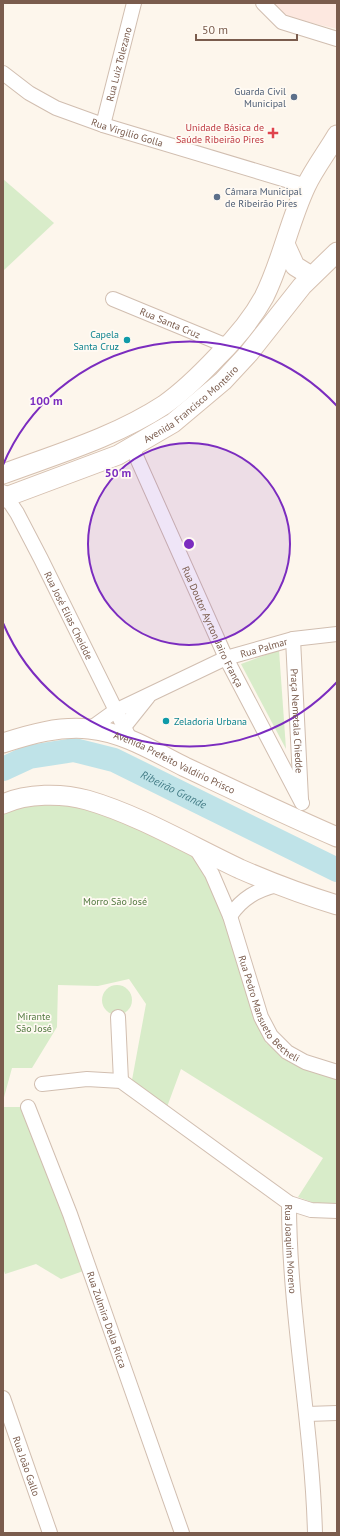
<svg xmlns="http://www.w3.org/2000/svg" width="340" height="1536" viewBox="0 0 340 1536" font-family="'PT Sans',sans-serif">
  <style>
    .commercial { fill: #fde8e0 }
    .green { fill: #d8ecc9 }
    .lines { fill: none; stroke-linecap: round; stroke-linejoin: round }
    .river { stroke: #bfe3e8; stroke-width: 24 }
    .street-casing { stroke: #d1beb0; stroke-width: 16 }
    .secondary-casing { stroke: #d6c0b0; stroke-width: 21 }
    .street { stroke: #fff; stroke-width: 14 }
    .secondary { stroke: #fff; stroke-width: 19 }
    .ring { fill: none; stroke: #7b2cbf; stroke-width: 2 }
    .service-dot { fill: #5c6f8a; stroke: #fffaf3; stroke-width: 1.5 }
    .health-dot { fill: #e0444e; stroke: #fffaf3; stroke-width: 1.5 }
    .culture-dot { fill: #0f9aa8; stroke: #fffaf3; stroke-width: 1.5 }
    .labels { text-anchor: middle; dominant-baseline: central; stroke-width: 3.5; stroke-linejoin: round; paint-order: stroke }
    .street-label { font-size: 10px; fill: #7a5c4d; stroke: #fffaf3 }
    .service-label { font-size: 10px; fill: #4e5e75; stroke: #fffaf3; text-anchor: end }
    .health-label { font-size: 10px; fill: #be3a42; stroke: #fffaf3; text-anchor: end }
    .culture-label { font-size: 10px; fill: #0d838f; stroke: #fffaf3; text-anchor: end }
    .park-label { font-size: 10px; fill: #537a41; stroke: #fffaf3 }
    .water-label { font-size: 11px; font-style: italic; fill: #437c86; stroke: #fffaf3 }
    .centre { fill: #7b2cbf; stroke: #fffaf3; stroke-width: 2 }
    .ring-label { font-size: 12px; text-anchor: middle; font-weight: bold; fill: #7b2cbf; stroke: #fffaf3; stroke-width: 3.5; stroke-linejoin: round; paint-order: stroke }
  </style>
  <rect width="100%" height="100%" fill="#fdf6ec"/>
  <polygon class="commercial" points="273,3 337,3 337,29 283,16"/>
  <g class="green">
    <polygon points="3,179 54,223 3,271"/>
    <polygon points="279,650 286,749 241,664"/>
    <polygon points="63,798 185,845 202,863 238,947 266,1043 337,1080 337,1203 314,1203 298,1197 323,1158 181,1069 167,1107 132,1080 146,1004 129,979 98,986 58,985 57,1027 32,1068 12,1068 3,1101 3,812"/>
    <circle cx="117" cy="1000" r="15"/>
    <polygon points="3,1107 24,1107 86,1270 61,1279 36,1264 5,1274 3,1268"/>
  </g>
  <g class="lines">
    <path class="river" id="s1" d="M3,769L29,757L74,750L114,760L337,870"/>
    <g class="street-casing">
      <g id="street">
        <polyline points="263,3 282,22 337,39"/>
        <path id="s2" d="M3,73L29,93L56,108L103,125L306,186"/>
        <path id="s3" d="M103,125L134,3"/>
        <path id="s4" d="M113,299L227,346"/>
        <path id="s5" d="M132,447L226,658L302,803"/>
        <path id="s6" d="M3,492L17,513L41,559L131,741"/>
        <path id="s7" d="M293,639L301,799"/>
        <polyline points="124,727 148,697"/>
        <path id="s8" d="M90,729L115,711L226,658L293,639L337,634"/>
        <path id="s9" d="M195,847L212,874L230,916L261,1017L271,1036L287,1052L305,1062L337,1072"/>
        <path d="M230,916C242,898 257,890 277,885"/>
        <polyline points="118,1017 121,1081"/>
        <polyline points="42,1084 87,1079 121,1081 289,1203 311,1210 337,1211"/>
        <path id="s10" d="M28,1107L70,1214L182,1533"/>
        <path id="s11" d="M289,1203C289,1313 312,1422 315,1533"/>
        <path id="s12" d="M3,1398L50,1533"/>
        <polyline points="307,1414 337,1413"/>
      </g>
    </g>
    <g class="secondary-casing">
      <g id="secondary">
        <polyline points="285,244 295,266 311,276"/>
        <path d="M3,474C57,454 115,437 164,405C184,391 201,374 218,356C235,339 252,319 264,297C282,261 289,222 306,186C314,169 327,152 337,135"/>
        <path id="s13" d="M3,498L118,455L173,423L223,381L249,353L302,286L337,252"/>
        <path id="s14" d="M3,743C31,734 59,726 89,729C123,732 155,752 185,767C236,791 286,815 337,837"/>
        <path d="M3,804C27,793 62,793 87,800C139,815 191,846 240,869C272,883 304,895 337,905"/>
      </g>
    </g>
    <use href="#street" class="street"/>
    <use href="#secondary" class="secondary"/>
  </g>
  <circle cx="189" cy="544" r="101" fill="#7b2cbf" fill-opacity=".12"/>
  <g class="ring">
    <circle cx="189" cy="544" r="101"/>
    <path d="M337 682A202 202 0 0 1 3 623M3 465A202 202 0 0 1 337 406"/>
  </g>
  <g class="service-dot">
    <circle cx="294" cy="97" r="4"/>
    <circle cx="217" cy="197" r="4"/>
  </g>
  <path class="health-dot" d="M271 127h4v4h4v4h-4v4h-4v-4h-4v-4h4z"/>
  <g class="culture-dot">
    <circle cx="127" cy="340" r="4"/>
    <circle cx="166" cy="721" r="4"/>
  </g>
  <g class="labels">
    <g class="street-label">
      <text stroke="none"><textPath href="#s3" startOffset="63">Rua Luiz Tolezano</textPath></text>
      <text stroke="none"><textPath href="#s2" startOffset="139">Rua Virgilio Golla</textPath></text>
      <text stroke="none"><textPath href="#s4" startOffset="62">Rua Santa Cruz</textPath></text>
      <text stroke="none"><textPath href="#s13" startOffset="212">Avenida Francisco Monteiro</textPath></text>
      <text stroke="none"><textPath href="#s6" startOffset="140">Rua José Elias Cheidde</textPath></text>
      <text stroke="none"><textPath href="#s5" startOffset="197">Rua Doutor Ayrton Jairo França</textPath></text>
      <text stroke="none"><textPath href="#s8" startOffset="193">Rua Palmar</textPath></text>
      <text stroke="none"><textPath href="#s7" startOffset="82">Praça Nemetala Chiedde</textPath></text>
      <text stroke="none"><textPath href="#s14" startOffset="180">Avenida Prefeito Valdírio Prisco</textPath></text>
      <text stroke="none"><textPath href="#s9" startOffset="180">Rua Pedro Mansueto Becheli</textPath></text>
      <text stroke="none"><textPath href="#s11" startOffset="46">Rua Joaquim Moreno</textPath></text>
      <text stroke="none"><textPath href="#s10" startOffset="227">Rua Zulmira Della Ricca</textPath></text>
      <text stroke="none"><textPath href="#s12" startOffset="72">Rua João Gallo</textPath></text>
    </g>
    <g class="service-label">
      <text x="286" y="91">Guarda Civil<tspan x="286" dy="12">Municipal</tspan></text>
      <text x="225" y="191" text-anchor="start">Câmara Municipal<tspan x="225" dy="12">de Ribeirão Pires</tspan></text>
    </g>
    <g class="health-label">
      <text x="264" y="127">Unidade Básica de<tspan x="264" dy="12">Saúde Ribeirão Pires</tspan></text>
    </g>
    <g class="culture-label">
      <text x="119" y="334">Capela<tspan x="119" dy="12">Santa Cruz</tspan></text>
      <text x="174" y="721" text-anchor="start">Zeladoria Urbana</text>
    </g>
    <g class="park-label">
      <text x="115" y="901">Morro São José</text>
      <text x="34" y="1016">Mirante<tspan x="34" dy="12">São José</tspan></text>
    </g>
    <g class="water-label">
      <text stroke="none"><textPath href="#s1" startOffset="182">Ribeirão Grande</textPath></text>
    </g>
  </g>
  <circle cx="189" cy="544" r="6" class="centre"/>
  <g class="ring-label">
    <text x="46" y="405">100 m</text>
    <text x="118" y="477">50 m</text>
  </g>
  <rect width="340" height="1536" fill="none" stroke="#7a5c4d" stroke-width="8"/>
  <path d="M196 34v6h101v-6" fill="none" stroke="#7a5c4d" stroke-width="2"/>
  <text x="202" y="34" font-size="12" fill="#7a5c4d" stroke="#fffaf3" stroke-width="3" paint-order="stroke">50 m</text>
</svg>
